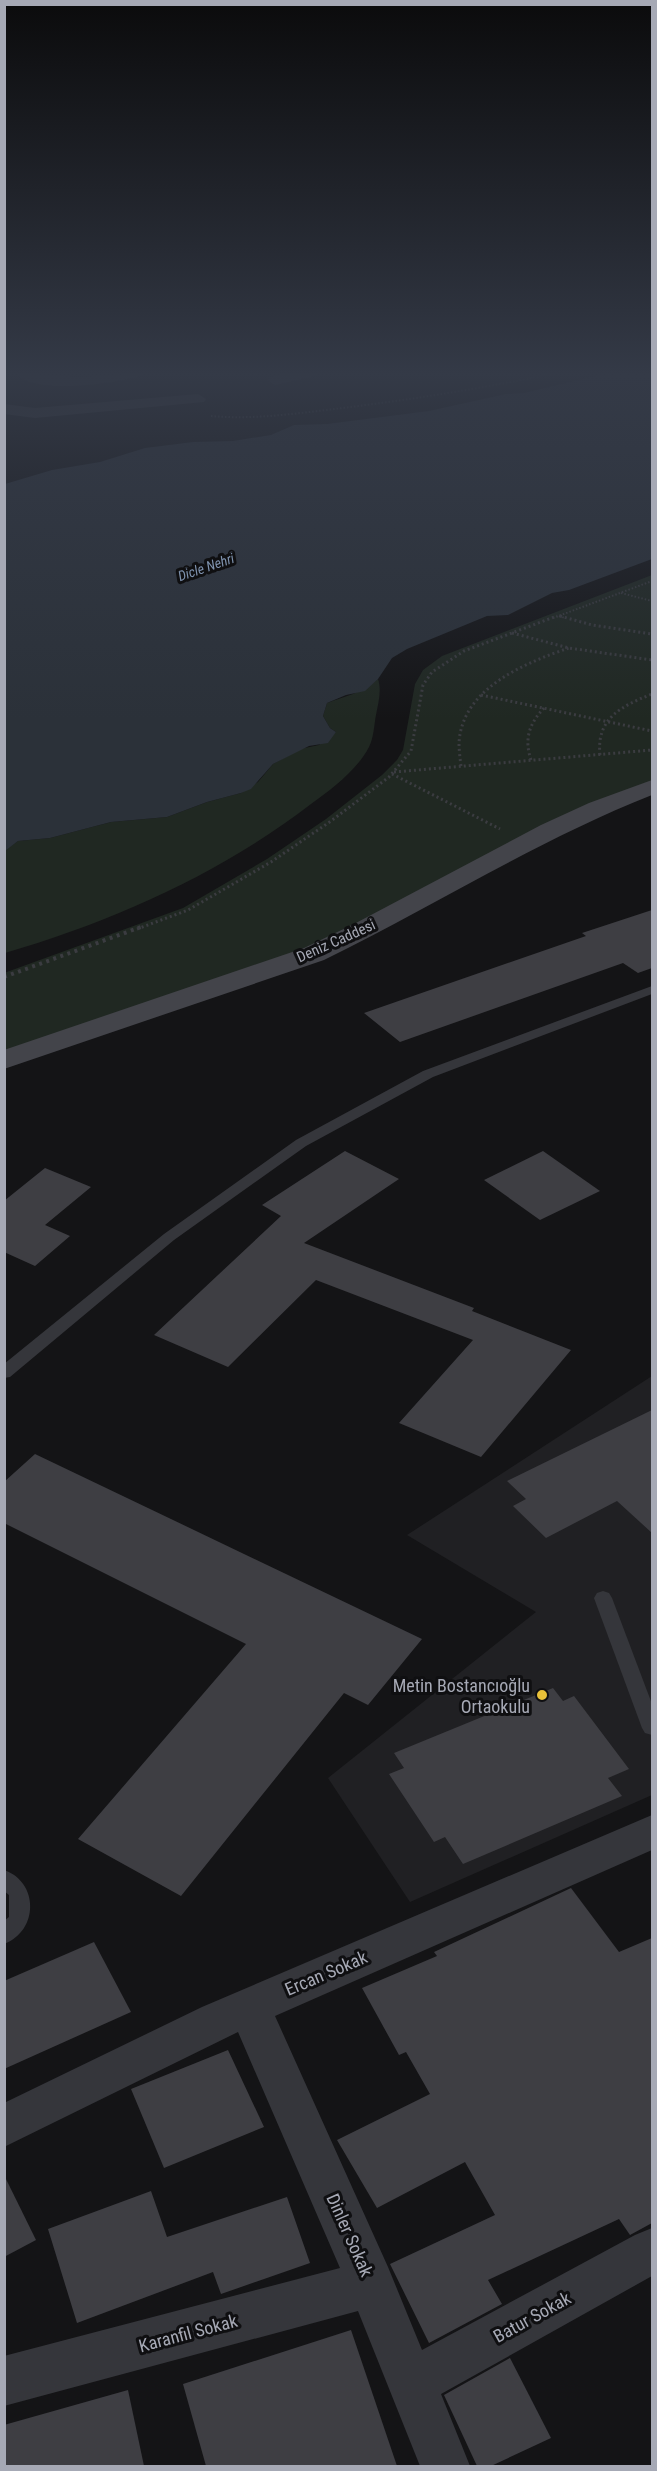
<svg xmlns="http://www.w3.org/2000/svg" width="657" height="2471" viewBox="0 0 657 2471" font-family="'Roboto Condensed',sans-serif">
  <style>
    .built { fill: #202023 }
    .green { fill: #202822 }
    .water { fill: #2b3139 }
    .building { fill: #3e3e43 }
    .lines { fill: none; stroke-linecap: round; stroke-linejoin: round }
    .path-far2 { stroke: #3b3c41; stroke-width: 2; stroke-dasharray: 1.5 2; stroke-linecap: butt }
    .path-far1 { stroke: #3b3c41; stroke-width: 3; stroke-dasharray: 2 3; stroke-linecap: butt }
    .path { stroke: #3b3c41; stroke-width: 4; stroke-dasharray: 3 4.5; stroke-linecap: butt }
    .lane { fill: #35363b; fill-rule: evenodd }
    .street { fill: #35363b; fill-rule: evenodd }
    .secondary { fill: #43444a; fill-rule: evenodd }
    .poi-dot { fill: #e9c139; stroke: #0f0f11; stroke-width: 2 }
    .labels { text-anchor: middle; dominant-baseline: central; stroke-width: 6; stroke-linejoin: round; paint-order: stroke }
    .far-water-label { font-size: 14px; font-style: italic; fill: #7f93af; stroke: #0f0f11 }
    .street-label { font-size: 15px; fill: #a6a9b5; stroke: #0f0f11 }
    .near-poi-label { font-size: 18px; fill: #a6a9b5; stroke: #0f0f11; text-anchor: end }
    .near-street-label { font-size: 18px; fill: #a6a9b5; stroke: #0f0f11 }
  </style>
  <rect width="100%" height="100%" fill="#141416"/>
  <polygon class="built" points="652,1376 652,1795 410,1902 328,1778 536,1612 407,1535"/>
  <g class="green">
    <polygon points="652,575 652,787 598,808 364,930 5,1060 4,973 183,908 267,859 326,819 382,775 397,760 403,750 415,684 423,670 442,656"/>
    <path d="M378,679C382,691 378,704 376,715C374,725 374,737 369,747C357,770 332,789 311,804C220,874 114,921 5,953L4,851L18,841L50,838L111,822L167,817L207,802L241,793L258,782L273,764L300,749L319,745L336,732L330,728L323,716L327,703C346,696 362,693 378,679Z"/>
  </g>
  <polygon class="water" points="608,373 652,373 652,559 569,590 552,593 508,615 487,616 407,649 392,658 378,679 365,691 346,695 327,703 323,716 330,728 336,732 328,743 309,746 273,764 251,789 241,793 207,802 167,817 111,822 50,838 18,841 5,851 5,484 52,470 100,462 145,448 193,442 233,441 271,435 294,425 327,424 429,411 506,394 524,393"/>
  <g class="building">
    <polygon points="652,910 652,968 638,973 623,963 400,1042 364,1013 586,936 582,933"/>
    <polygon points="345,1151 399,1179 304,1243 474,1308 472,1311 571,1350 481,1457 399,1423 473,1340 316,1280 228,1367 154,1335 281,1216 262,1205"/>
    <polygon points="543,1151 600,1191 540,1220 484,1180"/>
    <polygon points="45,1168 91,1187 45,1225 70,1236 35,1266 4,1252 4,1201"/>
    <polygon points="652,1410 652,1533 617,1501 546,1538 513,1506 526,1499 507,1481"/>
    <polygon points="35,1454 422,1639 368,1705 344,1693 181,1896 78,1839 246,1644 4,1523 4,1482"/>
    <polygon points="553,1688 563,1701 574,1696 629,1769 608,1778 622,1796 463,1864 445,1837 434,1842 389,1774 404,1768 394,1753"/>
    <polygon points="571,1888 619,1952 652,1938 652,2223 630,2235 619,2219 488,2280 502,2304 429,2343 390,2264 495,2215 465,2162 377,2208 337,2140 430,2094 406,2052 399,2055 362,1988 437,1956 434,1952"/>
    <polygon points="94,1942 131,2012 4,2069 4,1981"/>
    <polygon points="228,2050 264,2127 164,2168 131,2089"/>
    <polygon points="4,2175 36,2240 4,2257"/>
    <polygon points="151,2191 167,2237 287,2197 310,2263 221,2294 213,2272 77,2323 48,2229"/>
    <polygon points="351,2330 397,2466 206,2466 183,2384"/>
    <polygon points="510,2358 551,2438 491,2466 477,2466 444,2395"/>
    <polygon points="128,2390 144,2466 4,2466 4,2425"/>
  </g>
  <g class="lines">
    <g class="path-far2">
      <path d="M211,416C255,420 299,413 343,408C414,399 485,388 555,373"/>
      <polyline points="621,593 652,601"/>
      <polyline points="559,616 565,618"/>
      <polyline points="553,618 652,581"/>
    </g>
    <g class="path-far1">
      <polyline points="560,616 592,625 652,634"/>
      <polyline points="512,633 569,648 652,660"/>
      <polyline points="481,695 652,731"/>
      <path d="M600,755C596,718 622,706 652,694"/>
      <path d="M531,760C524,739 529,724 544,708"/>
      <path d="M461,766C460,758 459,750 459,743C462,688 525,663 569,648"/>
      <polyline points="394,772 652,750"/>
      <polyline points="392,774 500,829"/>
      <polyline points="137,929 188,910 271,862 331,821 389,777 411,751 423,685 432,672 464,651 557,616"/>
    </g>
    <polyline class="path" points="4,977 141,927"/>
    <g class="lane">
      <polygon points="652,986 652,994 433,1077 306,1146 174,1240 10,1377 4,1378 4,1364 164,1234 296,1140 423,1071"/>
      <polygon points="603,1591 609,1593 612,1598 652,1704 652,1735 645,1733 642,1728 594,1598 597,1593"/>
      <path d="M4,1870C39,1882 39,1931 4,1944V1921L9,1917V1895L4,1891Z"/>
    </g>
    <g class="street">
      <path d="M15,373L80,377L144,373L141,376C114,383 36,396 15,373Z"/>
      <polygon points="286,373 318,373 315,376 275,385 267,380 270,377"/>
      <polygon points="198,394 206,399 204,402 35,418 4,414 4,404 35,408"/>
      <polygon points="652,1815 652,1850 275,2016 388,2267 422,2350 635,2235 652,2228 652,2276 441,2394 470,2466 420,2466 358,2311 4,2406 4,2356 340,2268 238,2032 4,2147 4,2103 202,2007"/>
    </g>
    <path class="secondary" d="M652,780V795C538,840 434,906 324,960L4,1069V1050L304,948L354,924L541,825L589,803Z"/>
  </g>
  <linearGradient id="sky" x2="0" y2="1"><stop stop-color="#0b0b0c"/><stop offset="0.52" stop-color="#343a47"/><stop offset="1" stop-color="#343a47" stop-opacity="0"/></linearGradient>
  <rect width="657" height="719" fill="url(#sky)"/>
  <circle class="poi-dot" cx="542" cy="1695" r="6"/>
  <g class="labels">
    <g class="far-water-label">
      <text transform="translate(206 567) rotate(-19)">Dicle Nehri</text>
    </g>
    <g class="street-label">
      <text transform="translate(336 941) rotate(-24)">Deniz Caddesi</text>
    </g>
    <g class="near-poi-label">
      <text x="530" y="1685">Metin Bostancıoğlu<tspan x="530" dy="21">Ortaokulu</tspan></text>
    </g>
    <g class="near-street-label">
      <text transform="translate(326 1973) rotate(-23)">Ercan Sokak</text>
      <text transform="translate(350 2235) rotate(66)">Dinler Sokak</text>
      <text transform="translate(532 2317) rotate(-29)">Batur Sokak</text>
      <text transform="translate(188 2333) rotate(-15)">Karanfil Sokak</text>
    </g>
  </g>
  <rect width="657" height="2471" fill="none" stroke="#a6a9b5" stroke-width="12"/>
</svg>
